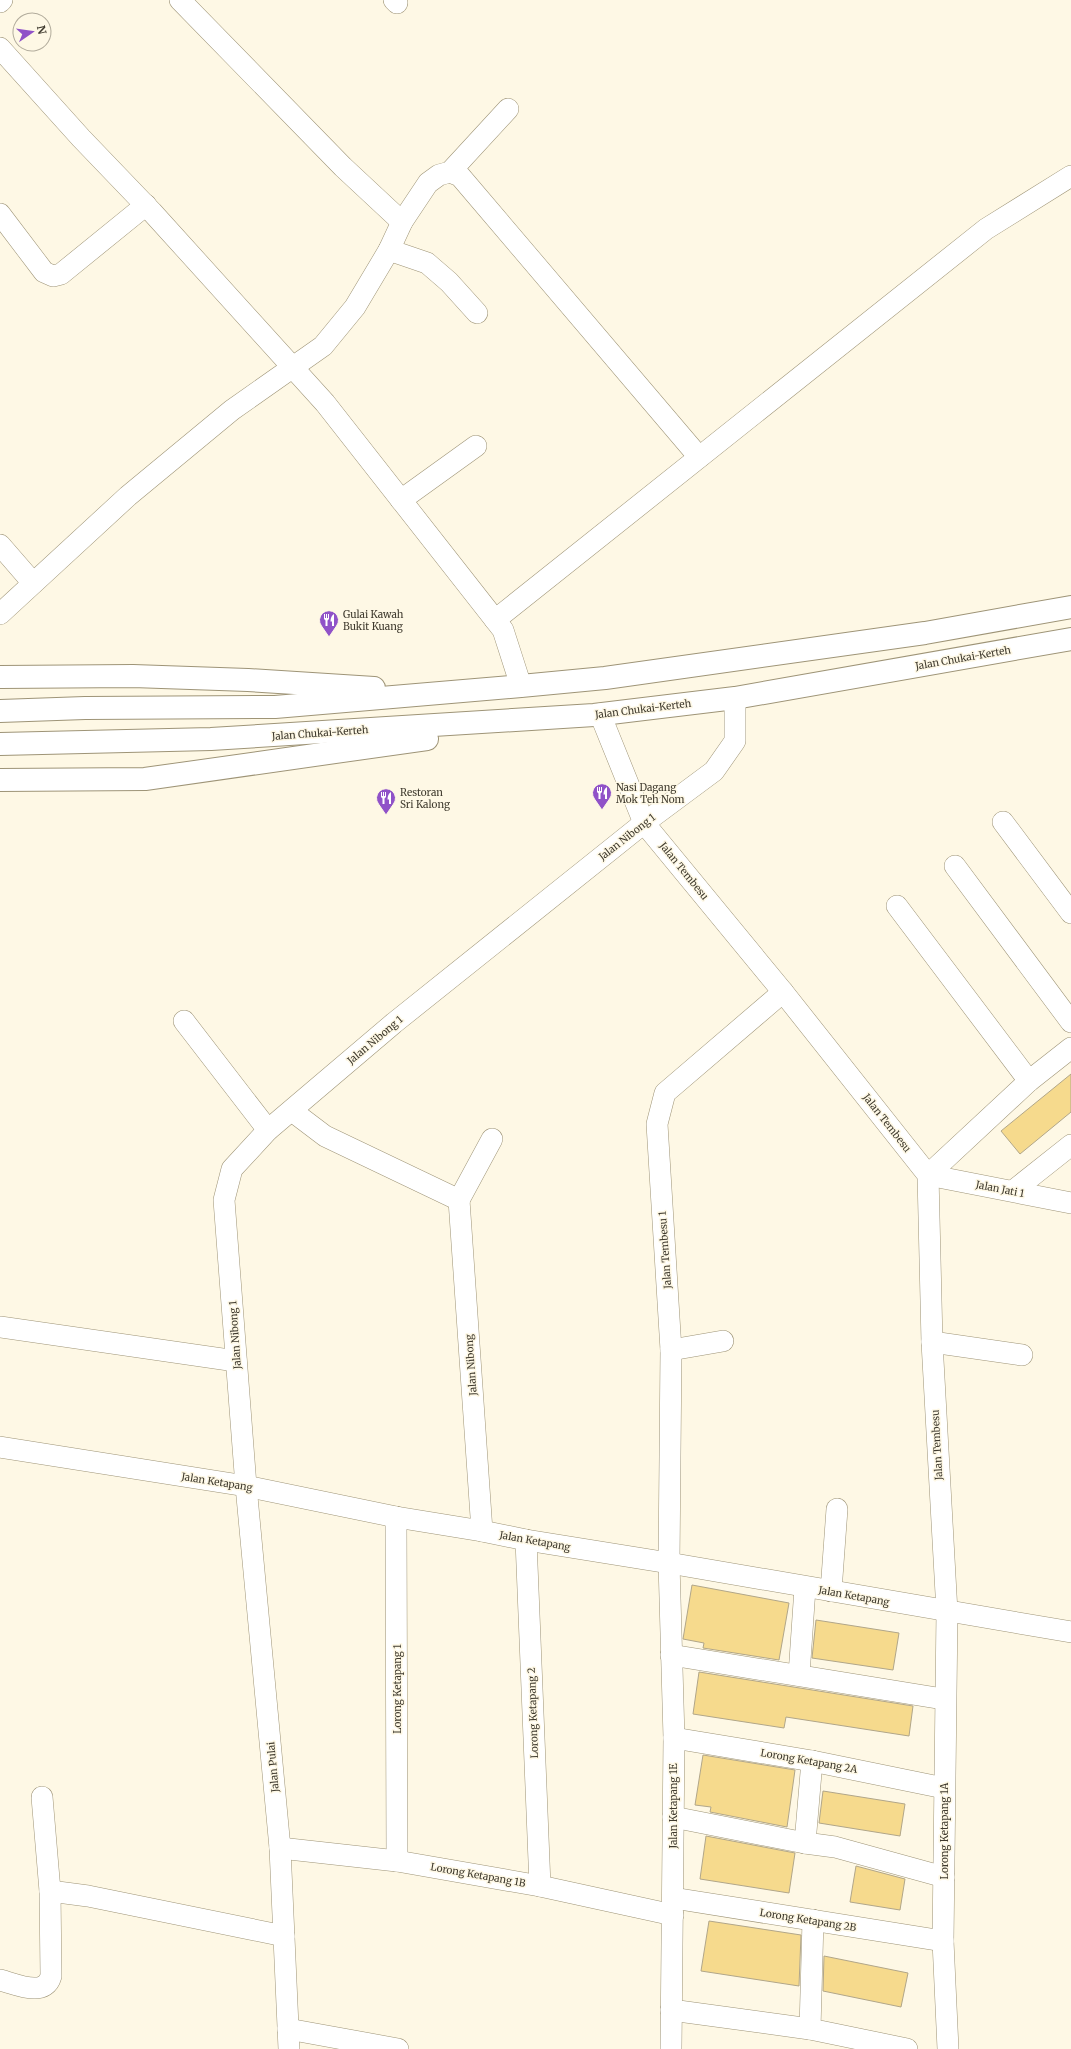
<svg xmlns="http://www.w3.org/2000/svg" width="1071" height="2049" viewBox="0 0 1071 2049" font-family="Merriweather,serif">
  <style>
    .building { fill: #f6da8d; stroke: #b1a689 }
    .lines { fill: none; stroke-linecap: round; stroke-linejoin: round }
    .minor-casing { stroke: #9e9477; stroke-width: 22 }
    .highway-casing { stroke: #9e9477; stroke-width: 24 }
    .minor { stroke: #fff; stroke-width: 21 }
    .highway { stroke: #fff; stroke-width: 22 }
    .labels { text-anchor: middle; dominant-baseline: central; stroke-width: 3; stroke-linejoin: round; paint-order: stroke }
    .poi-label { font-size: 10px; fill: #3f3a2e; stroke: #fef8e5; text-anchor: start }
    .street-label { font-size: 10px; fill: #3f3a2e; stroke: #fef8e5 }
  </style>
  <rect width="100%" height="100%" fill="#fef8e5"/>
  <g class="building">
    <polygon points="1071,1074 1071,1112 1020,1154 1001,1131"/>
    <polygon points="692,1585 789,1603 779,1660 703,1648 704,1643 683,1639"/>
    <polygon points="816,1620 899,1633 893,1670 812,1658"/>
    <polygon points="699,1672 913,1706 909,1736 786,1717 784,1728 693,1714"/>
    <polygon points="703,1755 795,1770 787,1827 710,1812 711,1807 695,1805"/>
    <polygon points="823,1791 905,1804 900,1836 819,1823"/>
    <polygon points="706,1836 795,1853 789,1893 700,1879"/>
    <polygon points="856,1866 905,1879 900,1910 850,1902"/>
    <polygon points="709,1921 801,1935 799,1986 701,1971"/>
    <polygon points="824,1956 908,1973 901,2007 823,1991"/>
  </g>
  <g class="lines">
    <g class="minor-casing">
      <g id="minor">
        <polyline points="180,0 343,167 402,222"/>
        <polyline points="394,0 397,3"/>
        <polyline points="0,2 2,0"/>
        <polyline points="0,48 81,138 152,212 325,403 503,630 521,686"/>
        <polyline points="450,172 460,176 699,457"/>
        <polyline points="0,214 44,272 53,276 61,274 146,205"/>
        <polyline points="389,250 427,263 449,282 477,313"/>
        <polyline points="401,500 476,446"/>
        <polyline points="0,545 33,583"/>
        <polyline points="0,614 128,496 232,410 323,346 355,307 389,250 402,222 428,183 439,175 450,172 508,109"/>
        <polyline points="495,620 986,229 1071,176"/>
        <polyline points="600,714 644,823 783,992 928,1175 932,1342 947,1612 943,1941 948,2049"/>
        <polyline points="1003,822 1071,913"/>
        <polyline points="955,866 1071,1022"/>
        <polyline points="897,906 1029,1081"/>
        <polyline points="184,1021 268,1130"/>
        <polyline points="292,1111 325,1136 459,1200"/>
        <polyline points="928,1175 1029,1081 1071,1048"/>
        <polyline points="928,1175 1071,1203"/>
        <polyline points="1013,1191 1071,1145"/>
        <polyline points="459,1200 482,1531"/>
        <polyline points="459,1200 492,1139"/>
        <polyline points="0,1327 236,1361"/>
        <polyline points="932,1342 1022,1355"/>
        <polyline points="671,1350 723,1341"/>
        <polyline points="0,1447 246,1486 396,1517 482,1531 526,1540 669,1563 1071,1632"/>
        <polyline points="396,1517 397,1861"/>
        <polyline points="526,1540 540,1886"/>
        <polyline points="831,1591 837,1509"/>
        <polyline points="671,1655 937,1698"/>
        <polyline points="799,1675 805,1588"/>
        <polyline points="674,1738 812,1761 944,1788"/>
        <polyline points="812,1761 805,1843 835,1847 944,1877"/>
        <polyline points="42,1797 50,1891"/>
        <polyline points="673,1817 805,1843"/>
        <polyline points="280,1848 397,1861 540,1886 673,1915"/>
        <polyline points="673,1898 943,1941"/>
        <polyline points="813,1920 810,2029 907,2049"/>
        <path d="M0,1980C16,1984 45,1998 51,1976L50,1891L88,1896L284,1936"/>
        <polyline points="671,2010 810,2029"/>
        <polyline points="288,2029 398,2049"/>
        <polyline points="289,2049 280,1848 246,1486 224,1200 232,1169 268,1130 394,1023 644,823 714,771 735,741 735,698"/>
        <polyline points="671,2049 674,1738 669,1563 671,1350 657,1124 665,1093 783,992"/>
      </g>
    </g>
    <g class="highway-casing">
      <g id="highway">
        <polyline points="0,677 133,676 248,680 374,688"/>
        <polyline points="0,711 85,708 275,707 521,686 605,678 925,633 1071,607"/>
        <polyline points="0,744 211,739 594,715 735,698 1071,639"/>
        <polyline points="0,780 145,779 427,739"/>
      </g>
    </g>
    <use href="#minor" class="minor"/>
    <use href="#highway" class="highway"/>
  </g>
  <defs>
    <g id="restaurant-pin" transform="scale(1)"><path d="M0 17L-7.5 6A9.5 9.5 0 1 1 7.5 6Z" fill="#9052c8" stroke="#fef8e5"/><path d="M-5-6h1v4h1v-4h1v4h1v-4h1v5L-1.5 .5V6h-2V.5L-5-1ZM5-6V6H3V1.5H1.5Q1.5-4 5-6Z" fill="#fff"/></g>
  </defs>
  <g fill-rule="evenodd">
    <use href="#restaurant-pin" x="329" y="620"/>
    <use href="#restaurant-pin" x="602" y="793"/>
    <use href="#restaurant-pin" x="386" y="798"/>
  </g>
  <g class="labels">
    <g class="poi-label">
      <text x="343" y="614">Gulai Kawah<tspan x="343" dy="12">Bukit Kuang</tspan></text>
      <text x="616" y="787">Nasi Dagang<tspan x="616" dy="12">Mok Teh Nom</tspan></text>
      <text x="400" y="792">Restoran<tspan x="400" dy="12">Sri Kalong</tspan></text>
    </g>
    <g class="street-label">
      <text transform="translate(963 658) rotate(-10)">Jalan Chukai-Kerteh</text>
      <text transform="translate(643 709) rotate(-7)">Jalan Chukai-Kerteh</text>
      <text transform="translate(320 733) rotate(-4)">Jalan Chukai-Kerteh</text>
      <text transform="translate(627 837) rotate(-38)">Jalan Nibong 1</text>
      <text transform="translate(684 871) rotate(51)">Jalan Tembesu</text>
      <text transform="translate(375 1040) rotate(-40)">Jalan Nibong 1</text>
      <text transform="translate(887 1123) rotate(52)">Jalan Tembesu</text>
      <text transform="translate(1000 1189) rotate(11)">Jalan Jati 1</text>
      <text transform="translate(665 1250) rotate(-94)">Jalan Tembesu 1</text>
      <text transform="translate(235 1335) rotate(-94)">Jalan Nibong 1</text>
      <text transform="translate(471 1365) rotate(-94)">Jalan Nibong</text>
      <text transform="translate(937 1445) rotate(-93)">Jalan Tembesu</text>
      <text transform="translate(217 1482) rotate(9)">Jalan Ketapang</text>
      <text transform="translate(535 1541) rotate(10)">Jalan Ketapang</text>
      <text transform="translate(854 1596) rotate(10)">Jalan Ketapang</text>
      <text transform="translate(397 1689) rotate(-90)">Lorong Ketapang 1</text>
      <text transform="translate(533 1713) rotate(-92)">Lorong Ketapang 2</text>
      <text transform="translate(809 1761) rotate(10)">Lorong Ketapang 2A</text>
      <text transform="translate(273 1767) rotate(-95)">Jalan Pulai</text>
      <text transform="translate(673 1806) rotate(-90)">Jalan Ketapang 1E</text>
      <text transform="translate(944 1831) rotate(-90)">Lorong Ketapang 1A</text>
      <text transform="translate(478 1875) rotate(10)">Lorong Ketapang 1B</text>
      <text transform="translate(808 1920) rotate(9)">Lorong Ketapang 2B</text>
    </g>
  </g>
  <g transform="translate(32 32) rotate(77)"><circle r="19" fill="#fef8e5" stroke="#b2ac9c"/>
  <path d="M0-3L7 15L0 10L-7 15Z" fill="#9052c8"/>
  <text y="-6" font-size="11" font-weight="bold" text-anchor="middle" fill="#3f3a2e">N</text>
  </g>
</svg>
